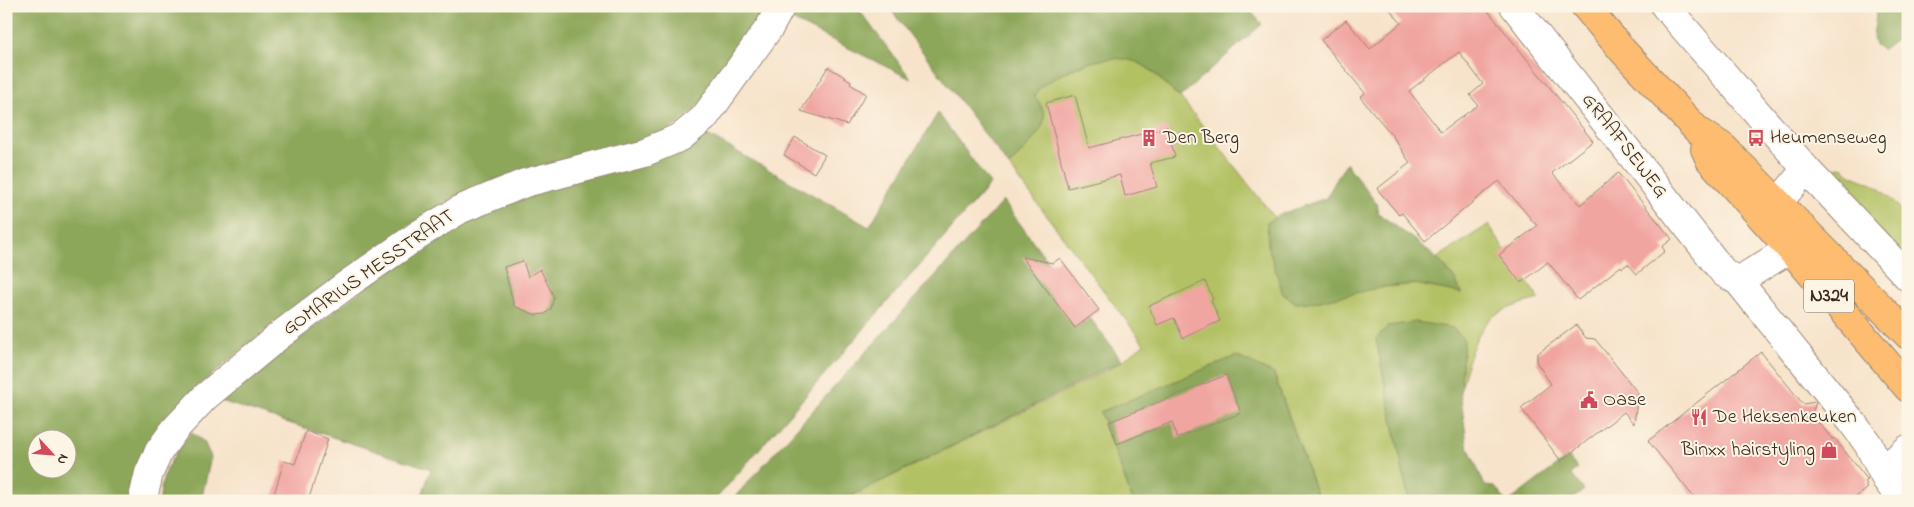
<svg xmlns="http://www.w3.org/2000/svg" width="1914" height="507" viewBox="0 0 1914 507" font-family="'Indie Flower',sans-serif">
  <style>
    .green { fill: #b2c164; stroke: #767641 }
    .forest { fill: #8da75a; stroke: #64683c; fill-rule: evenodd }
    .building { fill: #f1a5a1; fill-rule: evenodd }
    .lines { fill: none; stroke-linecap: round; stroke-linejoin: round }
    .minor-casing { stroke: #998674; stroke-width: 30 }
    .major-casing { stroke: #998674; stroke-width: 30 }
    .minor { stroke: #fff; stroke-width: 28 }
    .major { stroke: #fdbc70; stroke-width: 28 }
    .labels { text-anchor: middle; dominant-baseline: central; stroke-width: 4; stroke-linejoin: round; paint-order: stroke }
    .shield { fill: #fcf5e5; stroke: #75675a; stroke-width: 1 }
    .shield-label { font-size: 19px; font-weight: bold; fill: #3b2a1e }
    .poi-label { font-size: 20px; fill: #3b2a1e; stroke: #fcf5e5; text-anchor: start }
    .street-label { font-size: 20px; fill: #3b2a1e; stroke: #fcf5e5 }
  </style>
  <rect width="100%" height="100%" fill="#fcf5e5"/>
  <filter id="ink" filterUnits="userSpaceOnUse"><feTurbulence type="fractalNoise" baseFrequency=".02" numOctaves="2"/><feDisplacementMap in="SourceGraphic" scale="10" xChannelSelector="R" yChannelSelector="G"/><feConvolveMatrix kernelMatrix="1 2 1 2 8 2 1 2 1" color-interpolation-filters="sRGB"/></filter>
  <filter id="wash" filterUnits="userSpaceOnUse"><feTurbulence type="fractalNoise" baseFrequency=".0096" numOctaves="4" result="noise"/><feDisplacementMap in="SourceGraphic" scale="20" xChannelSelector="R" yChannelSelector="G"/><feGaussianBlur stdDeviation="1.12" result="paint"/><feColorMatrix in="noise" values="0 0 0 0 0 0 0 0 0 0 0 0 0 0 0 0 0 1.4 0 .05"/><feComposite in="paint" operator="in"/></filter>
  <g filter="url(#wash)">
    <rect width="100%" height="100%" fill="#f7e3ca"/>
    <g class="green">
      <path d="M1104,58C1113,59 1125,57 1133,60C1153,67 1163,86 1180,97L1275,218L1267,222L1382,287L1415,284L1461,293L1456,280L1437,258L1488,225L1539,299C1526,302 1498,310 1489,320C1473,337 1468,361 1463,382H1461L1464,340L1376,339L1409,501H1319L1274,374L1100,412L1133,501H841L1104,372L1122,361L1144,344L1009,166C1019,155 1046,130 1044,115C1043,108 1039,102 1035,97C1038,78 1088,63 1104,58Z"/>
      <path d="M1838,167L1844,168C1851,179 1869,180 1880,189C1890,197 1899,208 1908,217V265L1829,175L1833,170Z"/>
    </g>
    <g class="forest">
      <path d="M6,6H766C745,42 711,99 678,124C672,129 662,133 655,137L494,180L456,196L413,223L274,323L189,394L160,427L144,450L129,483V501H6ZM38,440H68V470H38Z"/>
      <polygon points="798,6 856,6 911,79 790,19"/>
      <path d="M888,6H1246L1262,24L1180,97C1169,90 1162,79 1152,71C1125,49 1088,60 1060,75C1051,81 1036,86 1035,97C1039,102 1043,108 1044,115C1047,130 1019,155 1009,166Z"/>
      <polygon points="1877,6 1908,6 1908,31 1883,50 1875,45 1873,38"/>
      <polygon points="938,113 990,184 714,501 420,501 431,469 221,401 355,295 430,243 465,222 496,207 524,195 685,149 706,134 869,227"/>
      <path d="M1346,163L1376,203L1378,213C1407,236 1447,258 1461,293L1415,284L1382,287L1320,301L1296,303L1283,294L1268,246L1267,222L1281,214L1326,198Z"/>
      <polygon points="1003,201 1122,361 841,501 731,501"/>
      <polygon points="1416,322 1453,328 1464,340 1461,382 1463,382 1460,391 1467,444 1485,486 1495,487 1506,501 1409,501 1376,339 1388,326"/>
      <polygon points="1236,356 1274,374 1319,501 1133,501 1100,412"/>
      <path d="M191,432L204,442L211,457L201,501H160C160,474 175,452 191,432Z"/>
      <polygon points="1568,457 1578,469 1571,474 1584,490 1570,501 1510,501"/>
    </g>
    <g id="blocks">
      <g class="building">
        <path d="M1387,6H1484L1593,141L1552,173L1580,205L1618,173L1672,239L1662,247L1665,251L1637,274L1628,264L1622,268L1621,266L1578,300L1548,262L1521,283L1499,255L1537,226L1499,181L1425,241L1402,213L1399,215L1377,189L1410,163L1392,135L1360,97L1365,93L1321,40L1346,20L1370,49L1401,23ZM1459,52L1483,84L1470,95L1478,105L1441,132L1409,91Z"/>
        <polygon points="828,67 851,81 850,84 866,94 847,125 801,111"/>
        <polygon points="1075,95 1089,148 1167,127 1175,157 1150,163 1157,187 1125,196 1120,175 1068,188 1046,103"/>
        <polygon points="795,137 825,155 814,173 784,155"/>
        <polygon points="1022,257 1053,263 1060,258 1099,310 1075,328"/>
        <polygon points="523,261 528,277 540,269 554,297 551,309 545,314 536,315 514,306 504,267"/>
        <polygon points="1205,281 1213,299 1211,300 1220,321 1183,338 1174,318 1157,325 1149,306"/>
        <polygon points="1576,325 1586,338 1595,339 1638,393 1634,424 1624,412 1561,461 1521,408 1551,384 1537,363 1537,354"/>
        <polygon points="1761,352 1803,404 1816,402 1812,414 1832,439 1834,438 1868,480 1865,482 1867,484 1865,486 1867,488 1851,501 1697,501 1648,441"/>
        <polygon points="1226,375 1241,413 1177,438 1172,422 1117,444 1109,422"/>
        <polygon points="306,431 328,439 308,501 272,501 284,461 295,464"/>
      </g>
    </g>
  </g>
  <g filter="url(#ink)">
    <use href="#blocks" fill-opacity="0" stroke="#998674" stroke-width="1"/>
    <g class="lines">
      <g class="minor-casing">
        <g id="minor">
          <polyline points="1514,6 1724,273 1738,281 1852,422 1868,444 1886,479 1902,501"/>
          <polyline points="1665,6 1806,169 1908,277"/>
          <polyline points="1778,203 1806,169"/>
          <polyline points="1738,281 1790,249"/>
          <polyline points="1882,471 1908,449"/>
          <polyline points="145,501 144,494 149,473 159,451 175,429 205,397 280,335 346,285 421,233 461,209 525,183 645,152 681,137 704,118 769,28 781,6"/>
        </g>
      </g>
      <g class="major-casing">
        <g id="major">
          <polyline points="1585,6 1623,51 1697,130 1723,147 1908,335"/>
          <polyline points="1705,149 1710,160 1790,249 1908,388"/>
        </g>
      </g>
      <use href="#minor" class="minor"/>
      <use href="#major" class="major"/>
    </g>
  </g>
  <defs>
    <g id="building-bare" transform="scale(1.35)"><path d="M-4-6H4V6H1V3H-1V6H-4ZM-2.5-4.3h1.7v1.8h-1.7ZM.8-4.3h1.7v1.8H.8ZM-2.5-1h1.7V.8h-1.7ZM.8-1h1.7V.8H.8Z" fill="#d1495b" stroke="#fcf5e5" stroke-width="2.5" paint-order="stroke"/></g>
    <g id="bus-bare" transform="scale(1.35)"><path d="M-5-6H5V4H4V6H2V4H-2V6H-4V4H-5ZM-3.5-4V0h7V-4ZM-3.5 1.2v1.5H-2V1.2ZM2 1.2v1.5H3.5V1.2Z" fill="#d1495b" stroke="#fcf5e5" stroke-width="2.5" paint-order="stroke"/></g>
    <g id="civic-bare" transform="scale(1.35)"><path d="M-.6-6.5H3V-4.5H.6V-3L4-1V1h2V6H-6V1h2V-1L-.6-3ZM-1.2 2.5V6h2.4V2.5Z" fill="#d1495b" stroke="#fcf5e5" stroke-width="2.5" paint-order="stroke"/></g>
    <g id="restaurant-bare" transform="scale(1.35)"><path d="M-5-6h1v4h1v-4h1v4h1v-4h1v5L-1.5 .5V6h-2V.5L-5-1ZM5-6V6H3V1.5H1.5Q1.5-4 5-6Z" fill="#d1495b" stroke="#fcf5e5" stroke-width="2.5" paint-order="stroke"/></g>
    <g id="shop-bare" transform="scale(1.35)"><path d="M-5-2.5h2.3a2.7 3.5 0 0 1 5.4 0H5L5.5 6h-11ZM-1.5-2.5h3a1.5 2.3 0 0 0-3 0Z" fill="#d1495b" stroke="#fcf5e5" stroke-width="2.5" paint-order="stroke"/></g>
  </defs>
  <g fill-rule="evenodd">
    <use href="#building-bare" x="1149" y="138"/>
    <use href="#bus-bare" x="1756" y="138"/>
    <use href="#civic-bare" x="1589" y="400"/>
    <use href="#restaurant-bare" x="1699" y="417"/>
    <use href="#shop-bare" x="1829" y="450"/>
  </g>
  <g class="labels">
    <rect class="shield" x="1804" y="279.5" width="50" height="33" rx="4"/>
    <g class="shield-label">
      <text x="1829" y="296">N324</text>
    </g>
    <g class="poi-label">
      <text x="1163" y="138">Den Berg</text>
      <text x="1770" y="138">Heumenseweg</text>
      <text x="1603" y="400">Oase</text>
      <text x="1713" y="417">De Heksenkeuken</text>
      <text x="1815" y="450" text-anchor="end">Binxx hairstyling</text>
    </g>
    <g class="street-label">
      <text transform="translate(1624 146) rotate(52)">GRAAFSEWEG</text>
      <text transform="translate(369 273) rotate(-35)">GOMARIUS MESSTRAAT</text>
    </g>
  </g>
  <rect width="1914" height="507" fill="none" stroke="#fcf5e5" stroke-width="25"/>
  <g transform="translate(52 454) rotate(116)"><circle r="24" fill="#fcf5e5" stroke="#afa495"/>
  <path d="M0-4L9 19L0 12L-9 19Z" fill="#d1495b"/>
  <text y="-8" font-size="14" font-weight="bold" text-anchor="middle" fill="#3b2a1e">N</text>
  </g>
</svg>
